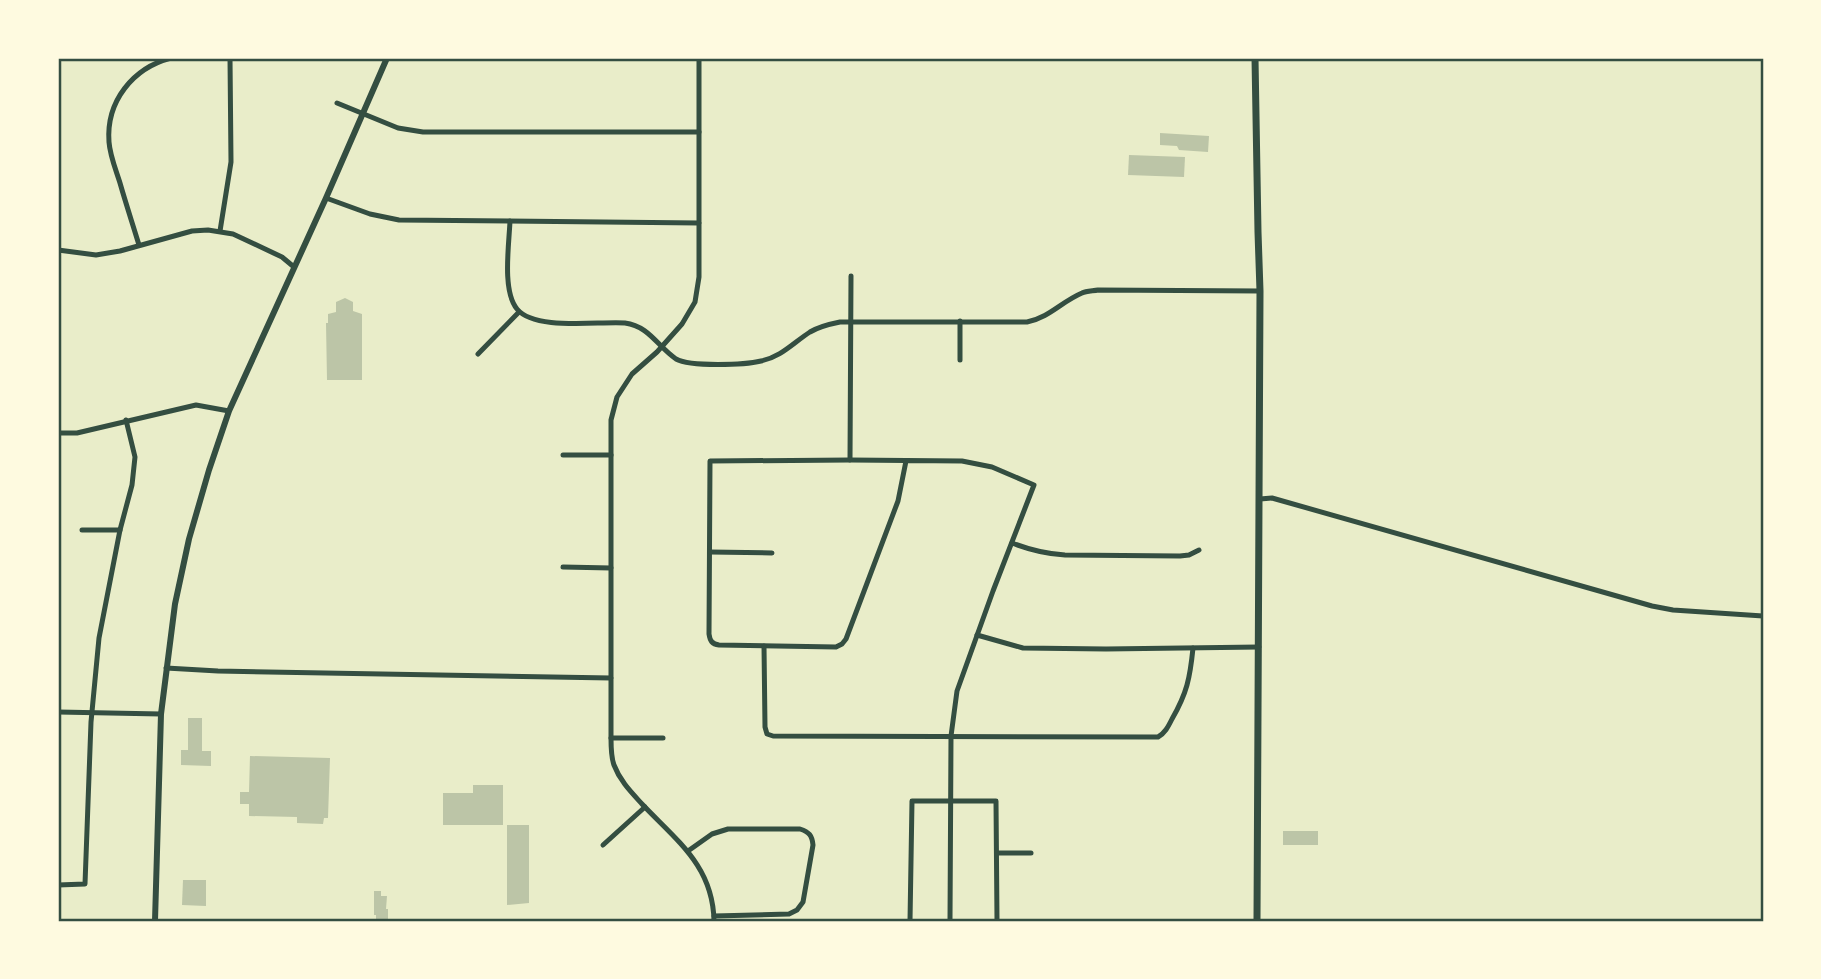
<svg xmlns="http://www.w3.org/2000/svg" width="1821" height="979" viewBox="0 0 1821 979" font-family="'Public Sans',sans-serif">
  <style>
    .building { fill: #bcc5a7 }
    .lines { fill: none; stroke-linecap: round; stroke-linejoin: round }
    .minor { stroke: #344e41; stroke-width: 5 }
    .tertiary { stroke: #344e41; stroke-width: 6 }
    .secondary { stroke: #344e41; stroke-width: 7 }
    .neatline { fill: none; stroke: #344e41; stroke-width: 2.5 }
  </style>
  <rect width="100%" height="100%" fill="#e9edc9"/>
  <g class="building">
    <polygon points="1160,133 1209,136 1208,152 1179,150 1177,146 1160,145"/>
    <polygon points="1129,155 1185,157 1184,177 1128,175"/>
    <polygon points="345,298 353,302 353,311 362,314 362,380 327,380 326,323 328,323 328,314 336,312 336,302"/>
    <polygon points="188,718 202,718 202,751 211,751 211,766 181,765 181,750 188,750"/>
    <polygon points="250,756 330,758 328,818 324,818 323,824 297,823 297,817 249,816 249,804 240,804 240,792 249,792"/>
    <polygon points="473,785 503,785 503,825 443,825 443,793 473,793"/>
    <polygon points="507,825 529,825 529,903 507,905"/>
    <rect x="1283" y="831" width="35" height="14"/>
    <polygon points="183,880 206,880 206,906 182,905"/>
    <polygon points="374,891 381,891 381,896 387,896 386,909 388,909 388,921 376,921 376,915 374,915"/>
  </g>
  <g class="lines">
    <g class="minor">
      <path d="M699,58V277L695,302L682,324L657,352L632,374L617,397L611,420V738C611,747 611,757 614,765C620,781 631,792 642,804C677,841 713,866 714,921"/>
      <polyline points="337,103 398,128 423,132 699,132"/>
      <polyline points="326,198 370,214 399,220 699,223"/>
      <path d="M510,221C509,245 502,291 517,309C535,331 598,321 625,323C649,326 658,347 676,359C690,367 745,365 761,361C781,357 793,343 810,332C820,326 830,324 840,322H1027C1050,317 1061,302 1082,293C1086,291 1093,291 1098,290L1260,291"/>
      <polyline points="220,231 231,162 230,58"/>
      <path d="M139,245C133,225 126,204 120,183C116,170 110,156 109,142C106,101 133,68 171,58"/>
      <polyline points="58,250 96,255 120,251 192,231 208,230 233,234 282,257 294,267"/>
      <polyline points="960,321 960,360"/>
      <polyline points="478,354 519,312"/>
      <polyline points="58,433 77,433 196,405 229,411"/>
      <polyline points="563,455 611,455"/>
      <polyline points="850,460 851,276"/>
      <path d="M906,461L898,501L846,639L842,644L836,647L719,645C712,644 710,641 709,634L710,461L850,460L962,461L992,467L1034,485L993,591L957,691L951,736L950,921"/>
      <polyline points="1260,499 1272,498 1652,606 1673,610 1763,616"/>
      <polyline points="82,530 120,530"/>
      <path d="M1012,543C1030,550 1046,554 1065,555L1180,556L1189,555L1199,550"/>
      <polyline points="710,552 772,553"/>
      <polyline points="563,567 611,568"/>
      <polyline points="977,635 1023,648 1106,649 1259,647"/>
      <path d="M764,646L765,727L767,734L773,736L1158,737C1165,733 1168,727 1172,719C1187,693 1190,678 1193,648"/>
      <polyline points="166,668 218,671 611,678"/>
      <polyline points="58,712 161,714"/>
      <polyline points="611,738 663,738"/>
      <polyline points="603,845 645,807"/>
      <path d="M688,851L712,834L728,829H800C809,832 812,835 813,845L803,902L797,910L789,914L714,916"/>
      <polyline points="997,853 1031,853"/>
      <polyline points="58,885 85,884 91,722 99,638 120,530 132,485 135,457 126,420"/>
      <polyline points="910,921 912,801 996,801 997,921"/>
    </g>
    <polyline class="tertiary" points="155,921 161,714 175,604 189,539 209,470 229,411 326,198 387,58"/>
    <polyline class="secondary" points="1255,58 1258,232 1260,291 1257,921"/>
  </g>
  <rect width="1821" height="979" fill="none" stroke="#fefae0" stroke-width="119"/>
  <rect x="60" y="60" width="1702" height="860" class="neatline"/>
</svg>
